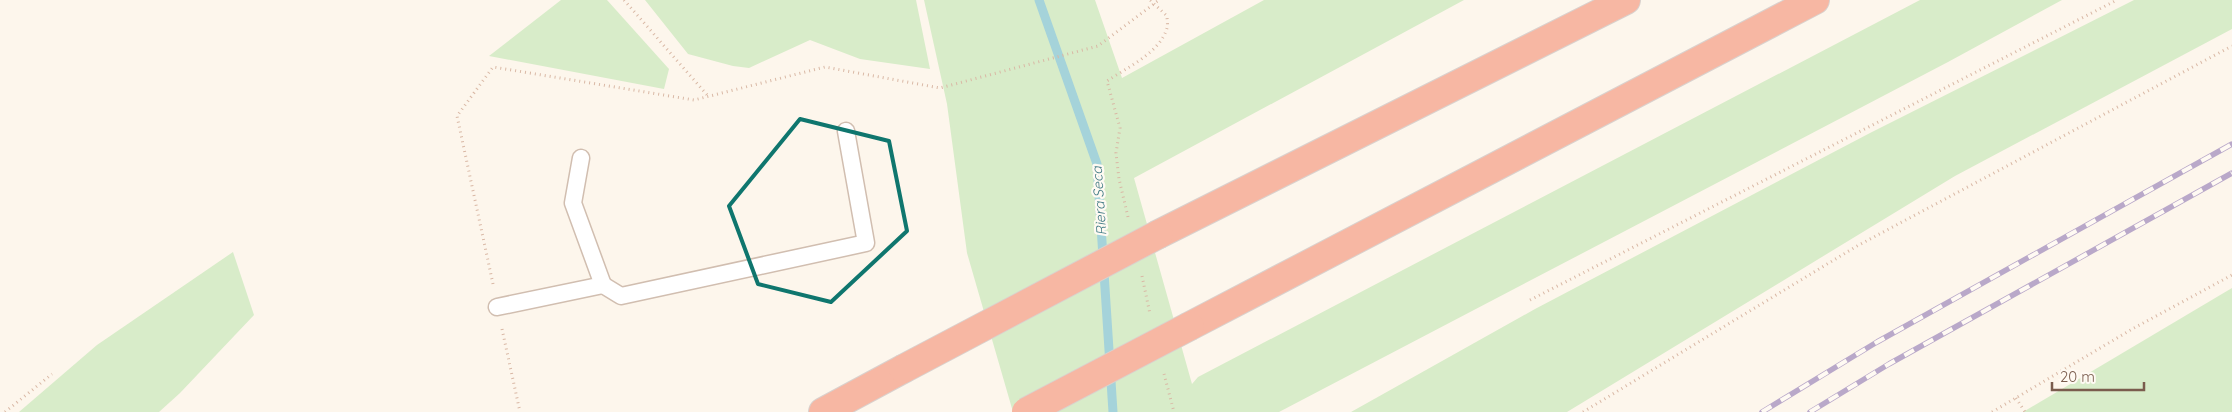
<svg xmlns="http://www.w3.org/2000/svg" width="2232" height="412" viewBox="0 0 2232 412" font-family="Quicksand,sans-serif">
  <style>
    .green { fill: #d8ecc9 }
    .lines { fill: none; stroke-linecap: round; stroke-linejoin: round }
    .stream { stroke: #a5d3da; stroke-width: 9 }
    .lane-casing { stroke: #d1beb0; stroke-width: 19 }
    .highway-casing { stroke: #dad1cd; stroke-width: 30 }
    .path { stroke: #d9b8a5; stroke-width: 3; stroke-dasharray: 1 4; stroke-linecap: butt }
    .lane { stroke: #fff; stroke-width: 16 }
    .highway { stroke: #f7b7a3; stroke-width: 28 }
    .rail-casing { stroke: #b9a8c9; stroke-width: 5.5 }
    .rail { stroke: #fffaf3; stroke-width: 4; stroke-dasharray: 11; stroke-linecap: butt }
    .highway-bridge-casing { stroke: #dad1cd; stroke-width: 30; stroke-linecap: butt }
    .highway-bridge { stroke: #f7b7a3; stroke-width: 28 }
    .marked { fill: none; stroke: #0f766e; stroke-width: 4; stroke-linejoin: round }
    .labels { text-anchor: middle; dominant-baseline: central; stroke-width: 4.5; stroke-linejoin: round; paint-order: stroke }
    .water-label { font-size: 14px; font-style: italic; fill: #437c86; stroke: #fffaf3 }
  </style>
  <rect width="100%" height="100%" fill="#fdf6ec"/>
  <g class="green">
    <polygon points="561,0 607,0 669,69 664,89 489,56"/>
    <polygon points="645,0 916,0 930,69 860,59 810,40 749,68 733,66 688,54"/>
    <polygon points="924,0 1095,0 1122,78 1264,0 1464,0 1134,178 1192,384 1198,377 1920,0 2062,0 1948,62 1279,412 1013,412 967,253 947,104"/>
    <polygon points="2134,0 2232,0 2232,29 1955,176 1567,412 1351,412 1535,309 1870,133"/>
    <polygon points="233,252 254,315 180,393 159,412 19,412 97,345"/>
    <polygon points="2232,288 2232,412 2023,412"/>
  </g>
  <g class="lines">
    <polyline class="stream" points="1039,0 1097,164 1113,412"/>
    <g class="lane-casing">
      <g id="lane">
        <polyline points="603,285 621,296 866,243 846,131"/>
        <polyline points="497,307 603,285 573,203 581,158"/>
      </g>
    </g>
    <g class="highway-casing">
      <g id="highway">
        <polyline points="1159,234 1626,0"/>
        <polyline points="1190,326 1815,0"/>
        <polyline points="823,412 903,369"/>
      </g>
    </g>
    <g class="path">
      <polyline points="624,0 708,96"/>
      <path d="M1128,217L1119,179L1116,153L1120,128L1107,81C1126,68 1160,53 1167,28C1168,25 1167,20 1167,16L1150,0"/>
      <polyline points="1142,276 1150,314"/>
      <polyline points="493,284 457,116 493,67 694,100 825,67 940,88 1098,46 1159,0"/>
      <polyline points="1530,300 2117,0"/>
      <polyline points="502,329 520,412"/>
      <polyline points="1164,374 1174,412"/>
      <polyline points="2016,398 2025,412"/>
      <polyline points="5,412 52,374"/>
      <polyline points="1583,412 1857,246 2232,46"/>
      <polyline points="1992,412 2134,328 2232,275"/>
    </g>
    <use href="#lane" class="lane"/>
    <use href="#highway" class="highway"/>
    <g class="rail-casing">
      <g id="rail">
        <polyline points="1762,412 1877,342 2232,144"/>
        <polyline points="1810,412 1889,364 2232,173"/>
      </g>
    </g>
    <use href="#rail" class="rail"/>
    <g class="highway-bridge-casing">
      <g id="highway-bridge">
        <polyline points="903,369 1159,234"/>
        <polyline points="1026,412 1190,326"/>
      </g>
    </g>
    <use href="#highway-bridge" class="highway-bridge"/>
  </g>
  <path class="marked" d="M800,119L889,141L907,231L831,302L758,284L729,206Z"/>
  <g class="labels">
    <g class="water-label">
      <text transform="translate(1099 201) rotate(-94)">Riera Seca</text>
    </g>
  </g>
  <path d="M2052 382v8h92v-8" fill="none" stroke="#7a5c4d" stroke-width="2.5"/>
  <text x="2060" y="382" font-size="15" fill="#7a5c4d" stroke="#fffaf3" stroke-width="4" paint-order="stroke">20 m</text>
</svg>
